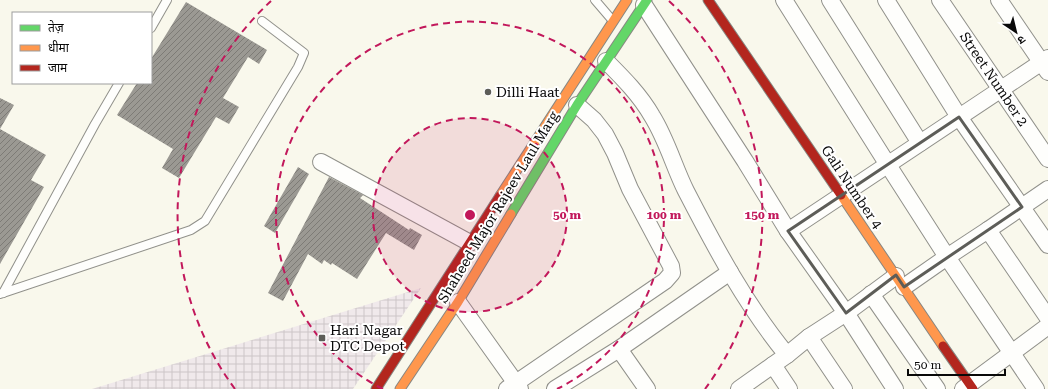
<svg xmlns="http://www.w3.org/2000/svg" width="1048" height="389" viewBox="0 0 1048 389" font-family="'Roboto Serif','Noto Sans Devanagari',serif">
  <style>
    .industrial { fill: url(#industrial-grid) }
    .building { fill: url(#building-hatch) }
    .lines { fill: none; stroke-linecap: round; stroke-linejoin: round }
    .lane-casing { stroke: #91918b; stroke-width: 10 }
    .street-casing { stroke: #91918b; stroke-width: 18 }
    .fast-casing { stroke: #888782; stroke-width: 11 }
    .slow-casing { stroke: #888782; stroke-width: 11 }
    .jam-casing { stroke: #888782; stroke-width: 11 }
    .lane { stroke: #fefefc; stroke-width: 8 }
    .street { stroke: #fefefc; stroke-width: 16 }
    .fast { stroke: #63d668; stroke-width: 9 }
    .slow { stroke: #ff974d; stroke-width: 9 }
    .jam { stroke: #b3261e; stroke-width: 9 }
    .marked { fill: none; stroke: #5d5d58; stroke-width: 3; stroke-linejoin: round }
    .ring { fill: none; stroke: #c2185b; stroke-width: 2; stroke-dasharray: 7 5 }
    .poi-dot { fill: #5d5d58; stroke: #fff; stroke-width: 1.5 }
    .labels { text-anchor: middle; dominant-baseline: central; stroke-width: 4; stroke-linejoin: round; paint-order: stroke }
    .street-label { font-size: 14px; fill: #090909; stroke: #fff }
    .poi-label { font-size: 14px; fill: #090909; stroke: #fff; text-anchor: start }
    .centre { fill: #c2185b; stroke: #fff; stroke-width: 2 }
    .ring-label { font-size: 12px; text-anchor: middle; font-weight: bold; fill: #c2185b; stroke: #fff; stroke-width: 4; stroke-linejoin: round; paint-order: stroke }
  </style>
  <defs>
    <pattern id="industrial-grid" width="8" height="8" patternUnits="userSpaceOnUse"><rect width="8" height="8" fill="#f0e9eb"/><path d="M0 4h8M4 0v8" fill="none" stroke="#ccc6c8"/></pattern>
    <pattern id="building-hatch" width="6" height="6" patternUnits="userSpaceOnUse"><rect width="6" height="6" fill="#9b9993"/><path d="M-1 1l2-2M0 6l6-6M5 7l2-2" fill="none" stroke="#7d7b76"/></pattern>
  </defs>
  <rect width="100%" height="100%" fill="#f9f8ec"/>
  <polygon class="industrial" points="421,288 353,389 92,389"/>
  <g class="building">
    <polygon points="186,2 267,50 259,64 248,57 223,98 239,107 229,124 216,117 179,178 162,168 173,149 117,115 137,83 151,83 151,59"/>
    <polygon points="0,98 14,105 0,129"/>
    <polygon points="0,129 46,155 31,180 44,187 0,264"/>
    <polygon points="298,167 309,174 275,233 264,226"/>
    <polygon points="329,177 363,195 360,198 409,230 410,228 422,235 414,250 386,233 357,279 332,263 331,265 324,260 322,264 308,254 283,301 268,293"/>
  </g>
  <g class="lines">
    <g class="lane-casing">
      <g id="lane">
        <polyline points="595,0 613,21"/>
        <polyline points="151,28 167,0"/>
        <polyline points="3,293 95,124 119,83"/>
        <polyline points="0,294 191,230 205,221 298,67 304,53 262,21"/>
      </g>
    </g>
    <g class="street-casing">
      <g id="street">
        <polyline points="784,0 888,165 947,257 988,230 1048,318"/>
        <polyline points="830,0 920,143"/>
        <polyline points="886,0 959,117 1048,245"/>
        <polyline points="940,0 1048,159"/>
        <polyline points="999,0 1048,72"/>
        <polyline points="644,5 745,161 788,231 846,313 895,389"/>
        <path d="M606,61C623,78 640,95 652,116C667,140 674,167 686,191C716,249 746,305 787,355"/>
        <polyline points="321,162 470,243"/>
        <polyline points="988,230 1048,189"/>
        <polyline points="788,231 1048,58"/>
        <polyline points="904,287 947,257 1036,389"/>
        <polyline points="871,294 937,389"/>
        <polyline points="458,302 520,389"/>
        <polyline points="809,337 844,389"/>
        <polyline points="619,349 647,389"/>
        <polyline points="773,365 789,389"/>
        <polyline points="507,389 665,281 672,273 671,266 630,189 615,153 605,134 594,120 577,105"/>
        <polyline points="555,389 619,349 730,272"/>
        <polyline points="739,389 787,355 809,337 846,313 896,276"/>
        <polyline points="963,389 1048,326"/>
      </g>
    </g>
    <g class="fast-casing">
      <polyline id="fast" points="511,214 577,105 647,0"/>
    </g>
    <g class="slow-casing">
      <g id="slow">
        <polyline points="841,195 943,346"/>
        <polyline points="500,196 627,0"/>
        <polyline points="400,389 458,302 511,214"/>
      </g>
    </g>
    <g class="jam-casing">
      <g id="jam">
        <polyline points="708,0 841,195"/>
        <polyline points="943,346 973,389"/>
        <polyline points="376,389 500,196"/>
      </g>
    </g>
    <use href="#lane" class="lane"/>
    <use href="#street" class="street"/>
    <use href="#fast" class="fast"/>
    <use href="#slow" class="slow"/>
    <use href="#jam" class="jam"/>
  </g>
  <path class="marked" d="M959,117L1022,207L904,287L896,275L846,313L788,231Z"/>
  <circle cx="470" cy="215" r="97" fill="#c2185b" fill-opacity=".12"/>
  <g class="ring">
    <circle cx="470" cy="215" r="97"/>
    <path d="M383 389A194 194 0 1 1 557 389"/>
    <path d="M235 389A292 292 0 0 1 271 1M669 1A292 292 0 0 1 705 389"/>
  </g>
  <g class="poi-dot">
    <circle cx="488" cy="92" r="4"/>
    <rect x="318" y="334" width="8" height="8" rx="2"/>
  </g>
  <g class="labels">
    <g class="street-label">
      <text transform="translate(994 79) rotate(56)">Street Number 2</text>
      <text transform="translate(852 187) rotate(56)">Gali Number 4</text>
      <text transform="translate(498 207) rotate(-59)">Shaheed Major Rajeev Laul Marg</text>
    </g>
    <g class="poi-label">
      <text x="496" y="92">Dilli Haat</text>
      <text x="330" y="330">Hari Nagar<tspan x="330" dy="16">DTC Depot</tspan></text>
    </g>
  </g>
  <circle cx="470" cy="215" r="6" class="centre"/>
  <g class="ring-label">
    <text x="567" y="219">50 m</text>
    <text x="664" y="219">100 m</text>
    <text x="762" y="219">150 m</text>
  </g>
  <rect x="12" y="12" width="140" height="72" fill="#ffffff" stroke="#9d9d9d"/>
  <rect x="20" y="25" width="20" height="6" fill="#63d668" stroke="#9d9d9d"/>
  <text x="48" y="32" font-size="12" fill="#090909">तेज़</text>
  <rect x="20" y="45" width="20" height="6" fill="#ff974d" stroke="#9d9d9d"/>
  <text x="48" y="52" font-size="12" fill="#090909">धीमा</text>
  <rect x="20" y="65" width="20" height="6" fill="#b3261e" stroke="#9d9d9d"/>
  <text x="48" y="72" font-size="12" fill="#090909">जाम</text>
  <g transform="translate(1016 32) rotate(145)" stroke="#ffffff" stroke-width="3" paint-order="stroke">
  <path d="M0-3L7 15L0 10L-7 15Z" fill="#090909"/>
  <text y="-6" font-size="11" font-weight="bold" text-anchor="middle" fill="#090909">उ</text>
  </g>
  <path d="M908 369v6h97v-6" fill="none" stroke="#090909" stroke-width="2"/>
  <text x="914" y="369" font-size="12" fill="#090909" stroke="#ffffff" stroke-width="3" paint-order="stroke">50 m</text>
</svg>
